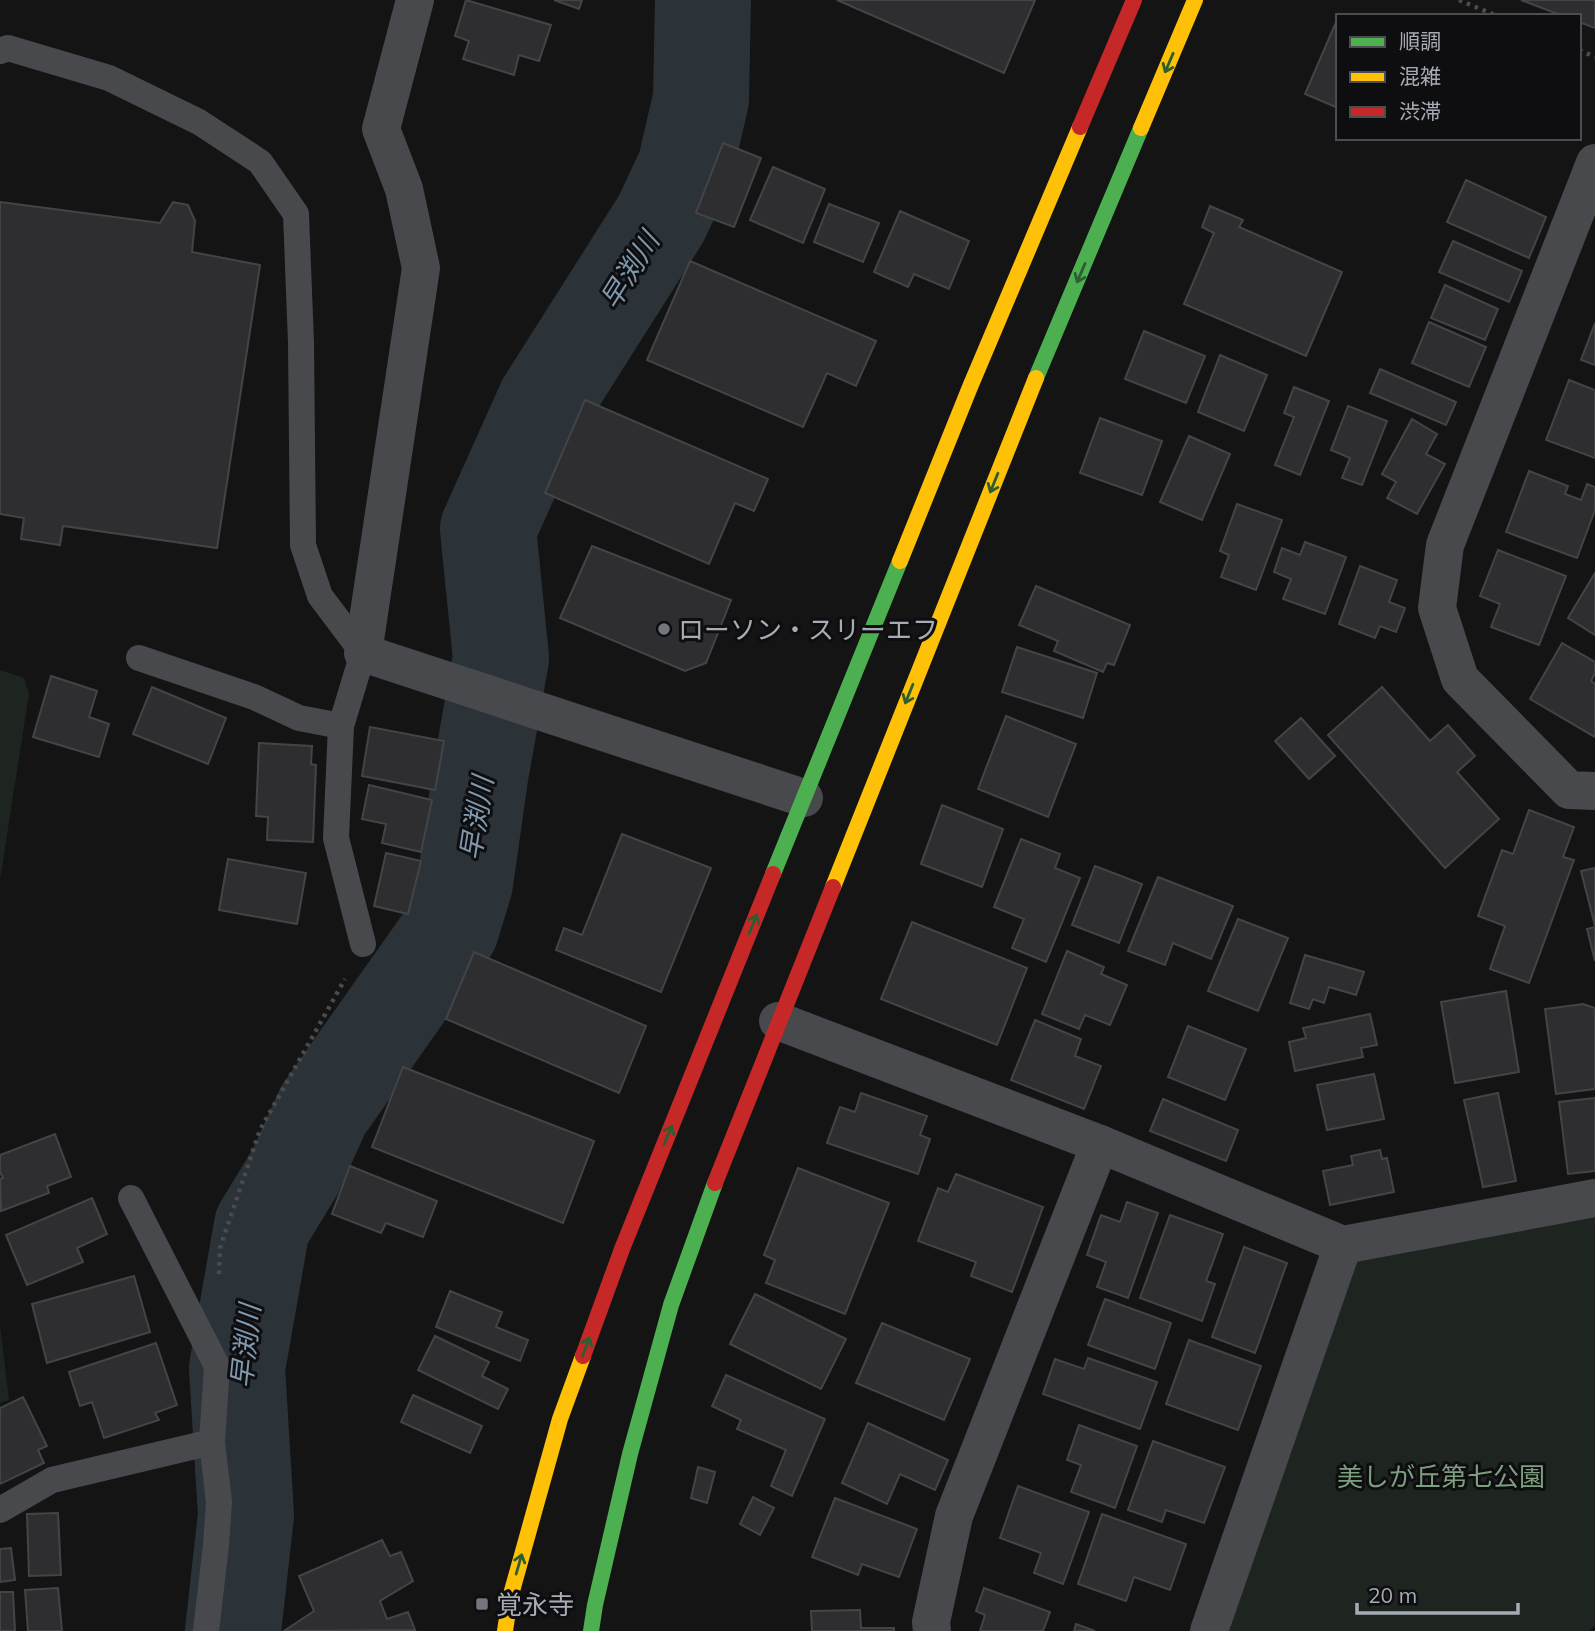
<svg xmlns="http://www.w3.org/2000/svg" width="1595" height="1631" viewBox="0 0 1595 1631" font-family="Mulish,'Noto Sans JP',sans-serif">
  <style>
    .green { fill: #1e241f }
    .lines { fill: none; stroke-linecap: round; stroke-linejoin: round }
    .river { stroke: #2c3338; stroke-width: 96 }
    .building { fill: #2e2e30; stroke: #434447; stroke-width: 2 }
    .path { stroke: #4a4b4e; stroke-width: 4.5; stroke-dasharray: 3.5 5; stroke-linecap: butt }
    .lane { stroke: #48494d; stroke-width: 26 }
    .street { stroke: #48494d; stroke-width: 38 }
    .fast { stroke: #4caf50; stroke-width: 16 }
    .slow { stroke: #ffc107; stroke-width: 16 }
    .jam { stroke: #c62828; stroke-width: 16 }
    .oneway { stroke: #2d5e30 }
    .poi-dot { fill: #73767c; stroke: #0e0e10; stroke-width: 2.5 }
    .labels { text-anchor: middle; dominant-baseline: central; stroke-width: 6; stroke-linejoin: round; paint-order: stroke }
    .poi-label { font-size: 26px; fill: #a6abb4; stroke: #0e0e10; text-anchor: start }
    .park-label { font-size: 26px; fill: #7e9e80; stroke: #0e0e10 }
    .water-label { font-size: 28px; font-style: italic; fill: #7f98ad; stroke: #0e0e10 }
  </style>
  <rect width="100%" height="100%" fill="#141414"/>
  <g class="green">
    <polygon points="0,670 24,678 29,694 0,880"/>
    <polygon points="1595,1212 1595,1625 1589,1631 1227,1631 1354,1256"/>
    <polygon points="0,1325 9,1400 0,1403"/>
  </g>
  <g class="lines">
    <polyline class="river" points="233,1631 246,1515 237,1368 262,1226 295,1172 323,1110 451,929 465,883 480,777 501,658 488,529 545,402 661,219 685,168 701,99 703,0"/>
  </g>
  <g class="building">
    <polygon points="466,0 551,25 539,61 519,55 514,75 463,59 469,41 455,36"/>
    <polygon points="554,0 582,0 579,9"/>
    <polygon points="837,0 1035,0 1004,73"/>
    <polygon points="1521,0 1595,0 1595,28 1579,22 1579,16 1563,16"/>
    <polygon points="1336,22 1338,23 1338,108 1305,94"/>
    <polygon points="723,143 761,158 734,227 696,213"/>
    <polygon points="773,167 825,189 803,243 750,220"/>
    <polygon points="1466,180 1546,217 1529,258 1447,222"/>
    <polygon points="0,202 160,223 173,202 188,205 195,221 192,252 260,265 217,548 63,526 60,545 21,539 24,518 0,514"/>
    <polygon points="829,204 879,223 863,262 814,242"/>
    <polygon points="1210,206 1243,220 1239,227 1342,272 1306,356 1184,304 1214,233 1202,227"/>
    <polygon points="900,211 969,241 949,289 914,274 908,287 874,272"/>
    <polygon points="1453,241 1522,271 1509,302 1439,272"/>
    <polygon points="690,261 876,341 856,386 827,373 803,427 647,360"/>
    <polygon points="1445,285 1498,309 1485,340 1431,318"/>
    <polygon points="1429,322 1486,347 1469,387 1412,363"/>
    <polygon points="1595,323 1595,365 1581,360"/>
    <polygon points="1144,331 1205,356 1186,403 1125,379"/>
    <polygon points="1220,355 1267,375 1244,431 1198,412"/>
    <polygon points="1380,369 1456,402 1446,425 1370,393"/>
    <polygon points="1569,380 1595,390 1595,458 1546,440"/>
    <polygon points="1294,387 1329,401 1300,475 1275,465 1294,417 1284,413"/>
    <polygon points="585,400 768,479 754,511 735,503 709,564 545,493"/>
    <polygon points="1348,406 1387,421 1362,485 1342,478 1350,458 1331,450"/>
    <polygon points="1100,418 1162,441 1142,495 1080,473"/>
    <polygon points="1412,419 1437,434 1426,454 1445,464 1417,514 1387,498 1396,482 1382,474"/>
    <polygon points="1189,436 1230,454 1202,520 1160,502"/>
    <polygon points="1529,471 1568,486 1565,494 1581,500 1587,484 1595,487 1595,510 1577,558 1506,532"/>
    <polygon points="1237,504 1282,520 1256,590 1221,577 1229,555 1220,551"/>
    <polygon points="1305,542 1346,557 1325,614 1283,599 1291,579 1274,572 1282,548 1300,555"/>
    <polygon points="592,546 731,600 706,663 685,671 560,618"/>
    <polygon points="1498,550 1566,576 1539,645 1491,627 1500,604 1480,596"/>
    <polygon points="1360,566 1397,580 1389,602 1405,608 1396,632 1380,626 1375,638 1339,624"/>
    <polygon points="1595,573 1595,635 1568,618"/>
    <polygon points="1036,586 1130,625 1114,665 1107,663 1103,672 1054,651 1058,641 1019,625"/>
    <polygon points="1562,643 1595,662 1595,673 1591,681 1595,684 1595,737 1530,699"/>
    <polygon points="1017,647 1097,673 1083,718 1002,692"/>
    <polygon points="51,676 97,691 89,717 109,724 99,757 33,737"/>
    <polygon points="152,687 226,718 208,764 133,734"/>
    <polygon points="1382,687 1430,741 1448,725 1475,756 1457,772 1499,819 1445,868 1328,735"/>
    <polygon points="1006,716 1076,744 1048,817 978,789"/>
    <polygon points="1301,718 1335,756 1309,779 1275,741"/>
    <polygon points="370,727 444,741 435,790 362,776"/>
    <polygon points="259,743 312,746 311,764 316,765 313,842 267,840 268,817 256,816"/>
    <polygon points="369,785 432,800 421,852 382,843 386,824 362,819"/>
    <polygon points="942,805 1003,829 982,887 921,864"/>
    <polygon points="1529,810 1574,827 1563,857 1574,860 1529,983 1490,969 1505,926 1478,916 1502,850 1513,854"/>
    <polygon points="622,834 711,868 661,992 556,950 564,928 582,935"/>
    <polygon points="1021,839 1060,854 1055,868 1080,878 1046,962 1012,948 1024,919 994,907"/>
    <polygon points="386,853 421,861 408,914 374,906"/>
    <polygon points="228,859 306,873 297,924 219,910"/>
    <polygon points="1095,866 1142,884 1119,943 1072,925"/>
    <polygon points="1595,868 1595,926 1581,871"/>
    <polygon points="1158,877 1233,906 1211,959 1173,943 1165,965 1128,951"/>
    <polygon points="1238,919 1288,938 1258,1011 1208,991"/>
    <polygon points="912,922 1027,968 997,1045 881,999"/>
    <polygon points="1595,927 1595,961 1587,929"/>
    <polygon points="1067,951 1104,967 1101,974 1127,985 1110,1025 1085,1015 1079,1029 1042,1014"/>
    <polygon points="474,952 646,1026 619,1093 446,1019"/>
    <polygon points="1305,955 1364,972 1356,995 1329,987 1324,1003 1313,999 1309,1009 1290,1003"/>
    <polygon points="1506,991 1519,1072 1455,1083 1441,1002"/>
    <polygon points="1583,1004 1595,1008 1595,1089 1556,1094 1545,1009"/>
    <polygon points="1370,1014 1377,1045 1361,1048 1363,1057 1295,1071 1289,1042 1306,1038 1303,1028"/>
    <polygon points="1035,1020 1081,1039 1075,1056 1101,1066 1084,1109 1011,1080"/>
    <polygon points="1188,1026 1246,1049 1225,1100 1168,1077"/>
    <polygon points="403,1067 594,1141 563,1223 372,1147"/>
    <polygon points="1374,1074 1384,1119 1327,1130 1317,1085"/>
    <polygon points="861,1093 927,1116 920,1135 930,1139 918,1174 827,1143 840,1107 855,1112"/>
    <polygon points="1498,1093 1516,1181 1483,1187 1464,1100"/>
    <polygon points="1595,1098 1595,1171 1568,1174 1559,1102"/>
    <polygon points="1163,1099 1238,1130 1226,1161 1150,1131"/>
    <polygon points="55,1134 71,1177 47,1186 49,1193 1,1211 0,1179 3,1178 0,1172 0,1155"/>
    <polygon points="1380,1150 1382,1159 1387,1158 1394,1192 1330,1205 1323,1171 1353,1165 1351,1156"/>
    <polygon points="350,1166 437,1201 423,1237 386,1223 381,1233 332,1214"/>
    <polygon points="798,1168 889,1203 845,1314 766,1283 775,1260 764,1255"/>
    <polygon points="956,1174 1043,1207 1012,1292 971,1276 976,1262 918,1241 938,1188 948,1192"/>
    <polygon points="92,1198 107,1234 77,1248 83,1262 27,1285 6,1235"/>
    <polygon points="1127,1202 1158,1213 1128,1298 1097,1287 1106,1262 1087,1255 1101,1215 1120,1222"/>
    <polygon points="1170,1215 1223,1234 1206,1281 1215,1284 1202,1321 1140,1298"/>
    <polygon points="1244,1247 1287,1263 1255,1353 1212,1337"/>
    <polygon points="134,1276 150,1332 47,1363 32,1304"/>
    <polygon points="450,1291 502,1312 496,1327 528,1340 520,1361 436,1327"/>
    <polygon points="755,1294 846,1339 821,1389 730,1344"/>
    <polygon points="1105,1299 1171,1323 1155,1369 1088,1345"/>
    <polygon points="882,1323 970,1359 944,1420 856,1383"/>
    <polygon points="435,1336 489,1362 482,1376 508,1389 498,1409 418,1370"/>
    <polygon points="1189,1340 1261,1366 1238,1430 1166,1404"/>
    <polygon points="156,1343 177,1405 155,1413 159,1420 104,1438 92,1402 80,1406 69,1372"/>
    <polygon points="1088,1358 1157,1382 1140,1429 1043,1394 1055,1359 1084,1369"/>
    <polygon points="726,1375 825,1419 792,1496 771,1486 786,1450 737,1429 741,1420 712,1406"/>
    <polygon points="413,1395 482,1426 470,1453 401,1422"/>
    <polygon points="23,1397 47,1446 38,1450 44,1463 0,1484 0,1408"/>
    <polygon points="868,1423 948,1460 935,1490 900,1474 887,1504 842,1483"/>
    <polygon points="1079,1425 1137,1446 1115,1508 1071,1492 1081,1465 1067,1460"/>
    <polygon points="1153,1441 1225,1467 1204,1523 1166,1510 1162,1522 1128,1510"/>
    <polygon points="698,1467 715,1472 707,1503 691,1498"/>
    <polygon points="1018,1486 1089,1512 1063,1584 1034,1573 1041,1553 1000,1538"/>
    <polygon points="753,1497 774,1508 760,1535 740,1524"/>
    <polygon points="835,1498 917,1529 899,1577 862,1564 858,1575 812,1557"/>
    <polygon points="58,1513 61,1575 29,1576 27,1514"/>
    <polygon points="1102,1514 1186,1544 1170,1590 1134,1577 1126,1601 1078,1584"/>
    <polygon points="382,1540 390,1556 401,1552 413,1581 380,1601 387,1619 408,1612 415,1630 284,1631 314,1611 299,1576"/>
    <polygon points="11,1548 15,1580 0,1582 0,1549"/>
    <polygon points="58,1588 62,1631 28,1631 25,1590"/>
    <polygon points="984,1588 1050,1612 1043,1631 980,1631 985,1615 976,1611"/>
    <polygon points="0,1592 13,1592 15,1631 0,1631"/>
    <polygon points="860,1610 861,1628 894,1628 894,1631 812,1631 811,1611"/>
    <polygon points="1076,1624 1095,1631 1074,1631"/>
  </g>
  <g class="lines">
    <g class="path">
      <polyline points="1459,0 1497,16"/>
      <polyline points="1579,50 1595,57"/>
      <polyline points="219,1274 220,1248 260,1130 345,979"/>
    </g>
    <g class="lane">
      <polyline points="0,51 8,48 109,78 199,122 260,162 296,214 301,343 303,545 320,596 363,653 341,726 336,838 363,944"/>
      <polyline points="139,658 254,697 299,718 341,726"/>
      <polyline points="131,1198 217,1366 212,1442 219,1502 216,1545 206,1631"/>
      <polyline points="0,1510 52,1480 212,1442"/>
    </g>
    <g class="street">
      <polyline points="415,0 381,129 404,189 421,268 363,653 804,798"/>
      <polyline points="1595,163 1445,545 1437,608 1460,679 1569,790 1595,791"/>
      <polyline points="778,1021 1100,1144 1343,1245 1595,1198"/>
      <polyline points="932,1631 931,1622 954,1516 1100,1144"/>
      <polyline points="1209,1631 1343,1245"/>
    </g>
    <g class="fast">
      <polyline points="1036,378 1141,128"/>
      <polyline points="773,874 900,561"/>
      <polyline points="591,1631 595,1605 630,1454 671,1305 715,1183"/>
    </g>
    <g class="slow">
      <polyline points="1141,128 1195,0"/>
      <polyline points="900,561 970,387 1080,127"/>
      <polyline points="833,887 1036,378"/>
      <polyline points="505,1631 510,1598 560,1419 583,1356"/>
    </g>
    <g class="jam">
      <polyline points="1080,127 1134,0"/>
      <polyline points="715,1183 833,887"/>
      <polyline points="583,1356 622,1249 773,874"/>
    </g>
  </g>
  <defs><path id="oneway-shaft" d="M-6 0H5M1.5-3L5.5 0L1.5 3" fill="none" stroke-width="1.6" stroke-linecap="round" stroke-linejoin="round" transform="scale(1.75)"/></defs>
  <g class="oneway">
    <use href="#oneway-shaft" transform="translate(1169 63) rotate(113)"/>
    <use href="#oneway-shaft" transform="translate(1081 273) rotate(113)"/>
    <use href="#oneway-shaft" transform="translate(994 483) rotate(112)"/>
    <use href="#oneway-shaft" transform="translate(909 694) rotate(112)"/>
    <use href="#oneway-shaft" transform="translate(753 924) rotate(-68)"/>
    <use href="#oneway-shaft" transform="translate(668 1135) rotate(-68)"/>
    <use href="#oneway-shaft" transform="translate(586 1347) rotate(-70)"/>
    <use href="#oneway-shaft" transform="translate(519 1564) rotate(-74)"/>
  </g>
  <g class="poi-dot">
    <circle cx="664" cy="629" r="7"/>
    <rect x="475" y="1597" width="14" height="14" rx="3.5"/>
  </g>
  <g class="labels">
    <g class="poi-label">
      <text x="678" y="629">ローソン・スリーエフ</text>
      <text x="496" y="1604">覚永寺</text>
    </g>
    <g class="park-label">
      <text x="1441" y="1476">美しが丘第七公園</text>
    </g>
    <g class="water-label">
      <text transform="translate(629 270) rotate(-58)">早渕川</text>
      <text transform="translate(476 818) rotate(-81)">早渕川</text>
      <text transform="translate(245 1346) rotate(-84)">早渕川</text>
    </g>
  </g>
  <rect x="1336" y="14" width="245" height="126" fill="#0e0e10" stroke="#4b4d52" stroke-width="2"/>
  <rect x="1350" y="37" width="35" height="10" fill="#4caf50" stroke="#4b4d52" stroke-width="2"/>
  <text x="1399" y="49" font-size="21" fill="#a6abb4">順調</text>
  <rect x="1350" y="72" width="35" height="10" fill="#ffc107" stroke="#4b4d52" stroke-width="2"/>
  <text x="1399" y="84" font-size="21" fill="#a6abb4">混雑</text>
  <rect x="1350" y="107" width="35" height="10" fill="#c62828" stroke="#4b4d52" stroke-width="2"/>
  <text x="1399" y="119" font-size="21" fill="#a6abb4">渋滞</text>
  <path d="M1357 1603v10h161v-10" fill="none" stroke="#a6abb4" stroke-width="3.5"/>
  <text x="1368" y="1603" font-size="21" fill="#a6abb4" stroke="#0e0e10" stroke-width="5" paint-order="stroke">20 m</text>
</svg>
